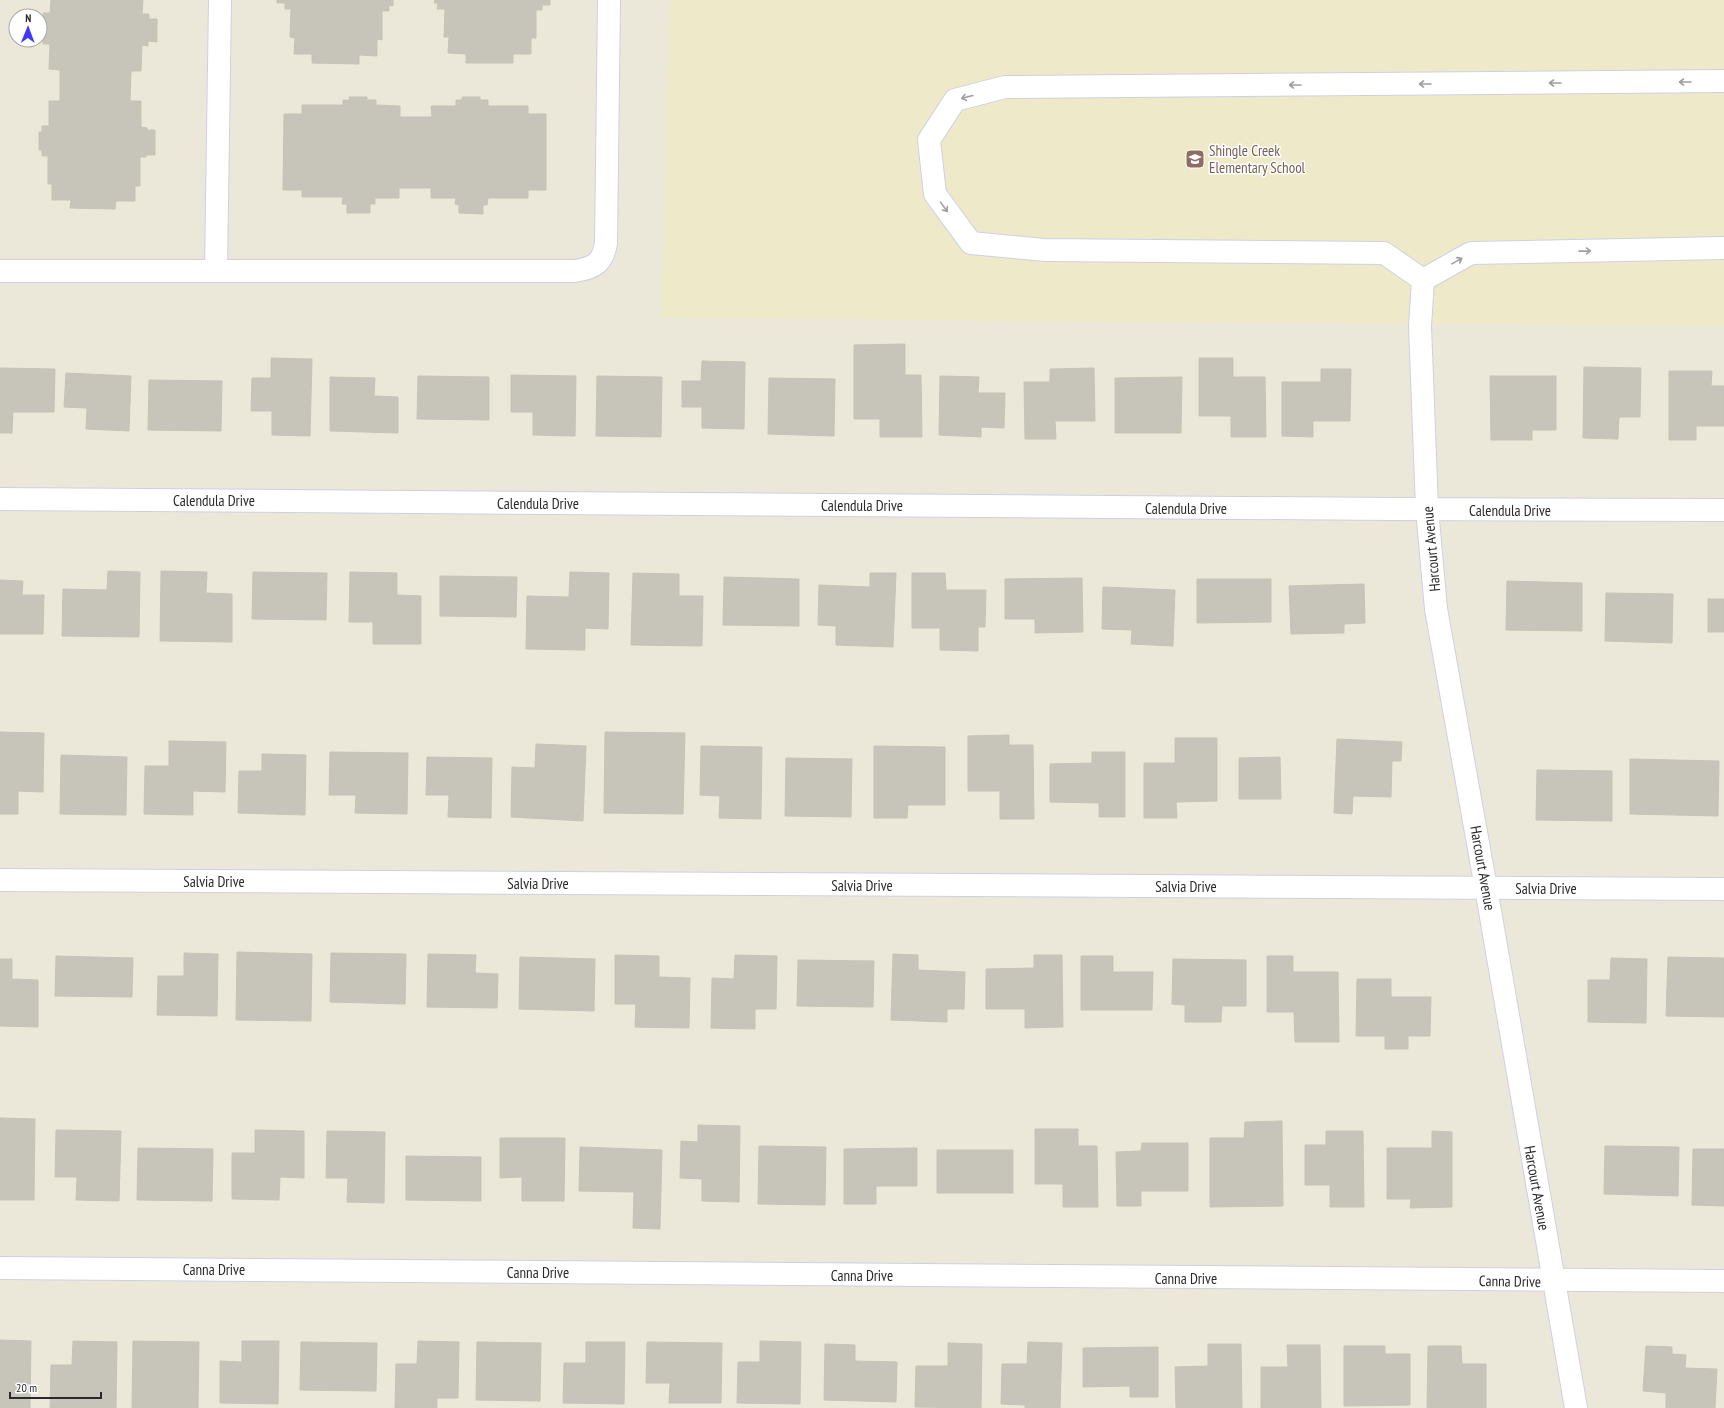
<svg xmlns="http://www.w3.org/2000/svg" width="1724" height="1408" viewBox="0 0 1724 1408" font-family="'PT Sans Narrow',sans-serif">
  <style>
    .education { fill: #eeeac9 }
    .building { fill: #c7c4ba; stroke: #c6c4b4 }
    .lines { fill: none; stroke-linecap: round; stroke-linejoin: round }
    .minor-casing { stroke: #d0cfe2; stroke-width: 24 }
    .minor { stroke: #fff; stroke-width: 22 }
    .oneway { stroke: #9f9f9f }
    .labels { text-anchor: middle; dominant-baseline: central; stroke-width: 3; stroke-linejoin: round; paint-order: stroke }
    .education-label { font-size: 15px; fill: #785e54; stroke: #fff; text-anchor: start }
    .street-label { font-size: 15px; fill: #292929; stroke: #fff }
  </style>
  <rect width="100%" height="100%" fill="#ebe8da"/>
  <polygon class="education" points="670,0 1724,0 1724,326 661,318"/>
  <g class="building">
    <polygon points="51,0 143,0 142,14 149,14 149,19 157,19 157,42 148,41 148,46 142,45 141,71 131,71 130,101 141,101 141,127 147,128 147,130 155,130 155,155 146,155 146,157 140,157 140,186 135,186 135,201 116,201 115,209 70,208 71,200 52,200 52,184 48,184 48,156 42,156 42,150 39,150 39,132 42,132 42,126 49,126 49,101 60,101 60,70 49,69 50,44 43,44 43,37 40,37 40,19 44,20 43,13 50,13"/>
    <polygon points="277,0 393,0 393,6 389,5 389,11 382,11 382,40 377,39 377,56 359,55 359,64 312,63 312,54 294,54 295,38 290,37 291,9 285,9 285,3 277,3"/>
    <polygon points="435,0 550,0 550,5 542,5 542,10 536,10 536,38 531,38 531,54 513,54 513,63 466,63 466,54 448,53 449,37 444,37 445,9 437,9 438,3 434,3"/>
    <polygon points="349,97 367,97 367,100 376,100 376,105 400,106 400,117 432,117 431,106 456,106 456,100 462,100 462,97 480,97 480,100 488,100 488,106 528,106 528,114 546,114 546,190 528,190 528,198 488,198 487,205 483,205 483,214 459,213 459,205 455,204 456,198 431,198 431,188 399,188 399,198 375,198 375,204 370,204 370,213 347,213 347,204 342,204 343,197 302,197 302,190 283,190 284,114 302,114 302,105 343,105 343,100 350,100"/>
    <polygon points="905,344 905,375 921,375 922,437 880,437 880,419 854,419 854,345"/>
    <polygon points="271,358 312,359 310,436 272,435 272,411 251,411 252,378 271,378"/>
    <polygon points="1199,358 1233,358 1233,377 1265,377 1266,437 1231,437 1231,416 1199,416"/>
    <polygon points="702,361 745,362 744,429 702,428 702,407 682,407 682,381 701,381"/>
    <polygon points="1584,367 1641,368 1640,417 1619,417 1618,439 1583,438"/>
    <polygon points="0,368 55,369 54,412 13,412 12,433 0,433"/>
    <polygon points="1094,368 1095,421 1055,421 1056,439 1025,439 1024,382 1050,382 1050,369"/>
    <polygon points="1321,369 1351,369 1350,421 1313,421 1313,437 1282,436 1282,382 1321,382"/>
    <polygon points="1669,371 1712,371 1711,386 1724,386 1724,426 1696,426 1696,440 1669,440"/>
    <polygon points="66,373 131,376 129,431 86,429 87,408 64,407"/>
    <polygon points="511,375 576,376 575,436 533,435 533,412 511,412"/>
    <polygon points="418,376 489,377 489,420 417,419"/>
    <polygon points="597,376 662,377 661,437 596,436"/>
    <polygon points="940,376 979,377 978,393 1005,393 1004,428 981,427 981,437 939,435"/>
    <polygon points="1490,376 1556,376 1556,430 1532,430 1532,440 1491,440"/>
    <polygon points="330,377 375,378 374,396 398,397 398,433 330,431"/>
    <polygon points="1182,377 1181,433 1115,433 1115,378"/>
    <polygon points="769,378 835,379 834,436 768,434"/>
    <polygon points="149,380 222,381 221,431 148,430"/>
    <polygon points="108,571 140,572 139,637 62,636 63,589 107,590"/>
    <polygon points="161,571 207,572 206,593 232,594 232,642 160,641"/>
    <polygon points="253,572 327,573 326,620 252,619"/>
    <polygon points="350,572 397,573 397,595 421,596 421,644 373,644 373,622 349,622"/>
    <polygon points="570,572 609,573 608,629 585,628 585,650 526,649 527,596 569,597"/>
    <polygon points="633,573 679,574 679,596 703,596 702,646 631,645"/>
    <polygon points="870,573 896,573 893,647 836,645 836,626 818,625 819,585 870,587"/>
    <polygon points="912,573 945,573 946,590 986,590 985,627 978,627 978,651 940,650 940,628 912,628"/>
    <polygon points="440,576 517,577 516,617 440,616"/>
    <polygon points="724,577 799,579 799,626 723,625"/>
    <polygon points="1082,578 1083,632 1035,633 1035,619 1005,619 1005,579"/>
    <polygon points="1197,579 1271,579 1271,622 1197,623"/>
    <polygon points="0,580 23,581 22,595 44,595 43,634 0,634"/>
    <polygon points="1507,581 1582,583 1582,631 1506,630"/>
    <polygon points="1364,584 1365,623 1344,624 1344,633 1291,634 1289,586"/>
    <polygon points="1103,587 1175,590 1173,646 1131,644 1132,630 1102,629"/>
    <polygon points="1606,593 1673,594 1672,643 1605,641"/>
    <rect x="1708" y="599" width="16" height="33"/>
    <polygon points="0,732 44,733 43,792 18,791 18,814 0,814"/>
    <polygon points="605,732 685,733 683,814 604,813"/>
    <polygon points="1009,735 1009,745 1033,745 1034,819 1000,819 1000,791 968,791 968,736"/>
    <polygon points="1175,738 1217,738 1217,801 1176,802 1177,818 1144,818 1144,763 1175,763"/>
    <polygon points="1337,739 1402,742 1401,761 1392,761 1391,797 1353,796 1352,814 1334,813"/>
    <polygon points="169,741 226,742 225,792 193,791 193,815 144,814 145,766 169,766"/>
    <polygon points="536,744 586,746 583,821 511,817 512,767 535,768"/>
    <polygon points="701,746 762,747 761,819 719,818 720,796 700,795"/>
    <polygon points="874,746 945,747 945,805 908,805 907,818 874,818"/>
    <polygon points="330,752 408,753 407,814 355,813 356,795 329,795"/>
    <polygon points="1092,752 1125,752 1125,817 1099,817 1099,803 1050,802 1050,764 1092,763"/>
    <polygon points="262,754 306,755 305,815 238,813 239,771 262,771"/>
    <polygon points="61,755 127,757 126,815 60,814"/>
    <polygon points="427,757 492,758 491,818 448,817 449,795 426,795"/>
    <polygon points="1280,757 1281,799 1239,799 1239,758"/>
    <polygon points="786,758 852,759 851,817 785,816"/>
    <polygon points="1630,759 1719,761 1718,816 1630,814"/>
    <polygon points="1537,770 1612,771 1612,821 1536,820"/>
    <polygon points="237,952 312,954 311,1021 236,1020"/>
    <polygon points="184,953 218,954 217,1016 157,1015 158,976 184,976"/>
    <polygon points="331,953 406,954 405,1004 330,1002"/>
    <polygon points="428,954 476,955 475,973 498,974 497,1008 427,1007"/>
    <polygon points="893,954 918,955 918,970 965,972 964,1009 947,1009 947,1022 891,1020"/>
    <polygon points="615,955 659,956 659,977 690,978 689,1028 635,1027 636,1004 615,1004"/>
    <polygon points="735,955 777,956 776,1009 755,1009 755,1029 711,1028 712,978 734,979"/>
    <polygon points="1034,955 1062,955 1063,1027 1025,1028 1025,1009 986,1009 986,969 1034,968"/>
    <polygon points="56,956 133,958 132,997 55,996"/>
    <polygon points="1081,956 1113,956 1113,972 1153,972 1152,1010 1081,1010"/>
    <polygon points="1267,956 1293,956 1293,972 1338,972 1339,1042 1295,1042 1294,1012 1267,1012"/>
    <polygon points="520,957 595,959 594,1011 519,1009"/>
    <polygon points="1668,957 1724,958 1724,1017 1666,1016"/>
    <polygon points="1611,958 1647,959 1646,1023 1588,1022 1588,980 1610,980"/>
    <polygon points="0,959 12,959 12,979 38,980 38,1027 0,1026"/>
    <polygon points="1173,959 1246,960 1246,1006 1222,1006 1221,1022 1185,1022 1185,1005 1172,1004"/>
    <polygon points="798,960 874,961 873,1007 797,1006"/>
    <polygon points="1357,979 1391,979 1391,997 1431,997 1430,1036 1408,1036 1408,1049 1385,1049 1385,1036 1356,1036"/>
    <polygon points="0,1118 35,1119 34,1200 0,1200"/>
    <polygon points="1282,1121 1283,1206 1210,1207 1210,1138 1244,1138 1245,1122"/>
    <polygon points="698,1125 740,1126 739,1202 702,1201 702,1179 680,1178 681,1141 698,1142"/>
    <polygon points="1035,1129 1078,1129 1078,1146 1097,1146 1098,1207 1063,1207 1063,1184 1035,1184"/>
    <polygon points="56,1130 121,1131 119,1201 76,1200 77,1177 55,1177"/>
    <polygon points="255,1130 304,1131 304,1178 280,1177 279,1200 232,1199 232,1153 255,1153"/>
    <polygon points="327,1131 385,1132 384,1203 347,1202 348,1178 326,1178"/>
    <polygon points="1326,1131 1363,1131 1364,1207 1330,1207 1330,1185 1305,1185 1305,1145 1326,1145"/>
    <polygon points="1432,1131 1452,1132 1452,1207 1410,1208 1411,1199 1387,1199 1387,1148 1432,1148"/>
    <polygon points="500,1138 565,1138 564,1201 522,1201 522,1177 500,1178"/>
    <polygon points="1142,1143 1188,1143 1188,1191 1141,1191 1141,1206 1117,1206 1116,1152 1141,1151"/>
    <polygon points="759,1146 826,1147 825,1205 758,1204"/>
    <polygon points="1605,1146 1679,1147 1678,1196 1604,1194"/>
    <polygon points="580,1147 662,1150 660,1229 633,1228 634,1192 579,1191"/>
    <polygon points="138,1148 213,1149 212,1201 137,1200"/>
    <polygon points="917,1148 917,1186 876,1186 876,1204 844,1204 844,1149"/>
    <polygon points="1693,1149 1724,1149 1724,1206 1692,1205"/>
    <rect x="937" y="1150" width="76" height="43"/>
    <polygon points="406,1156 481,1157 481,1201 406,1200"/>
    <polygon points="0,1340 31,1341 30,1408 0,1408"/>
    <polygon points="73,1341 117,1342 116,1408 50,1408 51,1365 72,1365"/>
    <polygon points="133,1341 199,1342 198,1408 132,1408"/>
    <polygon points="242,1341 279,1341 278,1404 220,1403 220,1361 242,1362"/>
    <polygon points="418,1341 459,1342 458,1398 437,1398 437,1408 395,1408 396,1364 417,1364"/>
    <polygon points="760,1341 801,1342 800,1404 737,1403 738,1362 760,1362"/>
    <polygon points="301,1342 377,1343 376,1391 300,1390"/>
    <polygon points="477,1342 541,1343 540,1401 476,1400"/>
    <polygon points="586,1342 625,1342 624,1404 563,1403 564,1363 586,1363"/>
    <polygon points="647,1342 722,1343 721,1403 669,1403 670,1383 646,1383"/>
    <polygon points="1028,1342 1062,1343 1060,1408 1025,1408 1025,1405 1001,1404 1002,1364 1027,1364"/>
    <polygon points="948,1343 982,1344 981,1408 915,1407 916,1366 948,1366"/>
    <polygon points="825,1344 855,1345 855,1361 897,1362 896,1402 824,1400"/>
    <polygon points="1208,1344 1241,1344 1242,1408 1176,1408 1175,1367 1208,1366"/>
    <polygon points="1287,1345 1320,1345 1321,1408 1261,1408 1261,1367 1288,1367"/>
    <polygon points="1344,1346 1385,1346 1385,1354 1410,1354 1410,1405 1344,1406"/>
    <polygon points="1428,1346 1461,1346 1462,1364 1486,1364 1486,1408 1427,1408"/>
    <polygon points="1646,1346 1672,1347 1672,1354 1686,1355 1685,1368 1717,1369 1715,1408 1666,1408 1666,1393 1643,1391"/>
    <polygon points="1158,1347 1158,1397 1130,1397 1130,1386 1083,1387 1083,1348"/>
  </g>
  <g class="lines">
    <g class="minor-casing">
      <g id="minor">
        <path d="M0,271H575C594,268 603,263 606,243L609,0"/>
        <polyline points="216,271 220,0"/>
        <polyline points="1423,280 1384,253 1045,250 971,243 935,194 929,140 955,100 1005,87 1724,81"/>
        <polyline points="1423,280 1420,326 1427,509 1436,609 1486,888 1576,1408"/>
        <polyline points="1423,280 1471,253 1724,248"/>
        <polyline points="0,499 1392,509 1724,510"/>
        <polyline points="0,880 1724,889"/>
        <polyline points="0,1268 1724,1281"/>
      </g>
    </g>
    <use href="#minor" class="minor"/>
  </g>
  <defs><path id="oneway-shaft" d="M-6 0H5M1.5-3L5.5 0L1.5 3" fill="none" stroke-width="1.6" stroke-linecap="round" stroke-linejoin="round"/></defs>
  <g class="oneway">
    <use href="#oneway-shaft" transform="translate(1685 82) rotate(180)"/>
    <use href="#oneway-shaft" transform="translate(1555 83) rotate(180)"/>
    <use href="#oneway-shaft" transform="translate(1425 84) rotate(180)"/>
    <use href="#oneway-shaft" transform="translate(1295 85) rotate(180)"/>
    <use href="#oneway-shaft" transform="translate(967 97) rotate(165)"/>
    <use href="#oneway-shaft" transform="translate(944 207) rotate(54)"/>
    <use href="#oneway-shaft" transform="translate(1585 251) rotate(-1)"/>
    <use href="#oneway-shaft" transform="translate(1457 261) rotate(-29)"/>
  </g>
  <defs>
    <g id="school-square" transform="scale(1)"><rect x="-9" y="-9" width="18" height="18" rx="4" fill="#8d6e63" stroke="#fff"/><path d="M0-5L7-2L0 1L-7-2ZM-4 1L0 2.5L4 1V4Q0 6-4 4Z" fill="#fff"/></g>
  </defs>
  <g fill-rule="evenodd">
    <use href="#school-square" x="1195" y="159"/>
  </g>
  <g class="labels">
    <g class="education-label">
      <text x="1209" y="150">Shingle Creek<tspan x="1209" dy="17">Elementary School</tspan></text>
    </g>
    <g class="street-label">
      <text x="214" y="500">Calendula Drive</text>
      <text x="538" y="503">Calendula Drive</text>
      <text x="862" y="505">Calendula Drive</text>
      <text x="1186" y="508">Calendula Drive</text>
      <text x="1510" y="510">Calendula Drive</text>
      <text transform="translate(1431 549) rotate(-95)">Harcourt Avenue</text>
      <text transform="translate(1483 868) rotate(80)">Harcourt Avenue</text>
      <text x="214" y="881">Salvia Drive</text>
      <text x="538" y="883">Salvia Drive</text>
      <text x="862" y="885">Salvia Drive</text>
      <text x="1186" y="886">Salvia Drive</text>
      <text x="1546" y="888">Salvia Drive</text>
      <text transform="translate(1537 1188) rotate(80)">Harcourt Avenue</text>
      <text x="214" y="1269">Canna Drive</text>
      <text x="538" y="1272">Canna Drive</text>
      <text x="862" y="1275">Canna Drive</text>
      <text x="1186" y="1278">Canna Drive</text>
      <text transform="translate(1510 1281) rotate(1)">Canna Drive</text>
    </g>
  </g>
  <g transform="translate(28 28) rotate(1)"><circle r="19" fill="#ffffff" stroke="#a9a9a9"/>
  <path d="M0-3L7 15L0 10L-7 15Z" fill="#4037fc"/>
  <text y="-6" font-size="11" font-weight="bold" text-anchor="middle" fill="#292929">N</text>
  </g>
  <path d="M10 1392v6h91v-6" fill="none" stroke="#292929" stroke-width="2"/>
  <text x="16" y="1392" font-size="12" fill="#292929" stroke="#ffffff" stroke-width="3" paint-order="stroke">20 m</text>
</svg>
